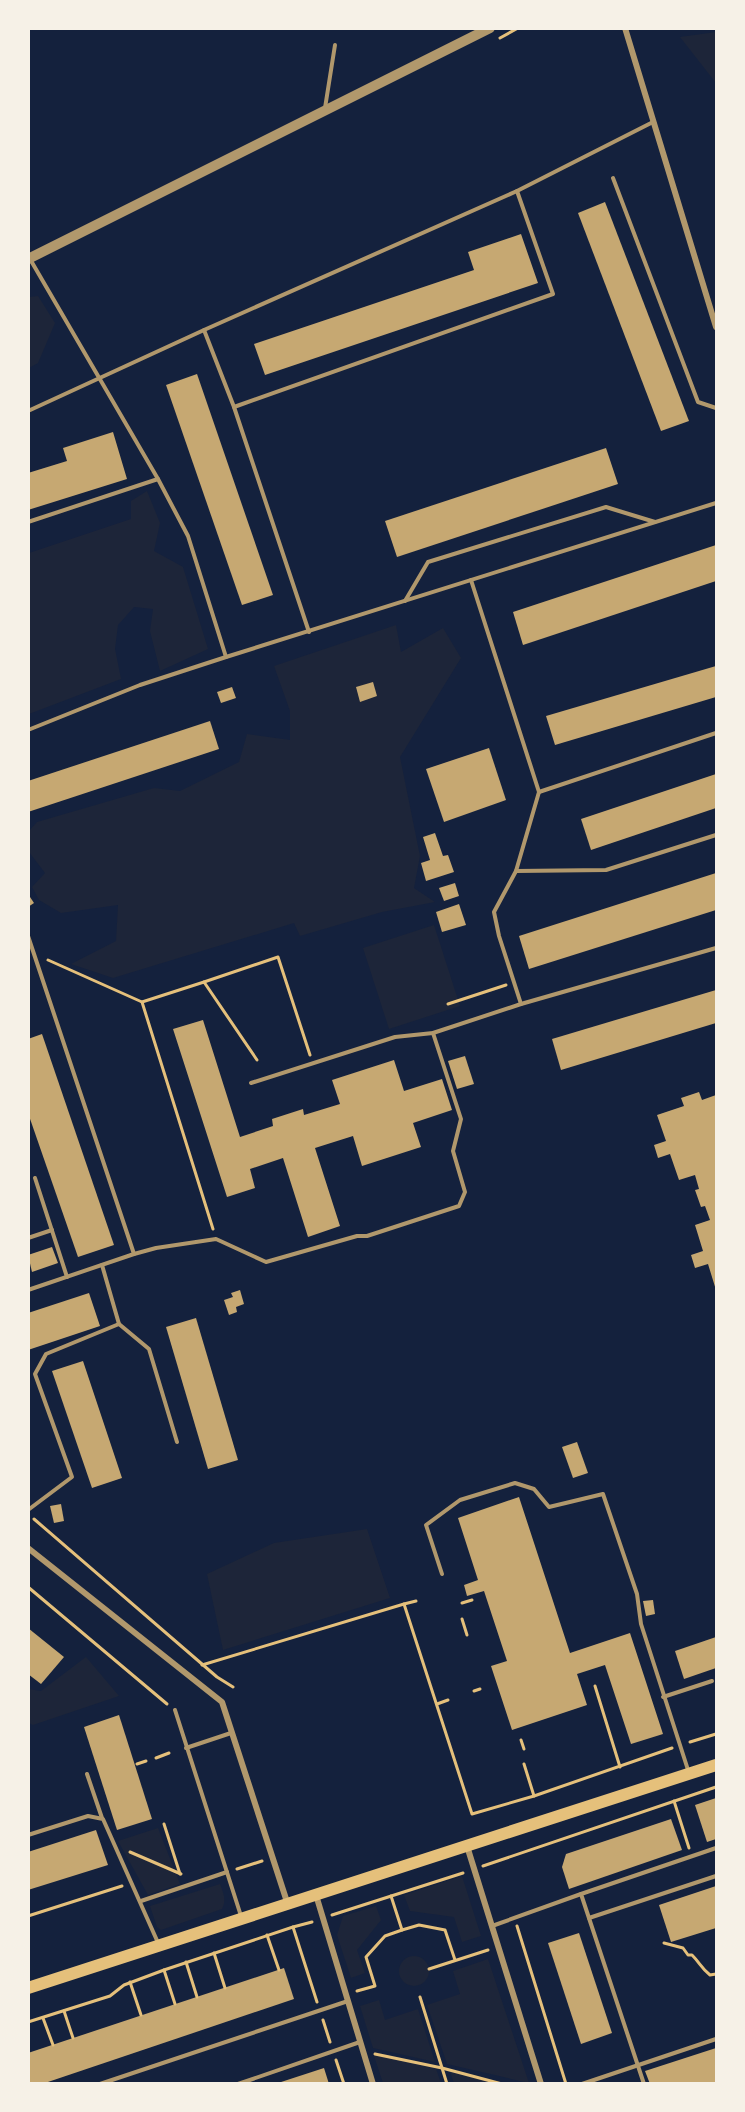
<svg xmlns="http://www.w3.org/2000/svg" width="745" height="2112" viewBox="0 0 745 2112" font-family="Ubuntu,sans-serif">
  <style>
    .green { fill: #1d2539 }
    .building { fill: #c6a872 }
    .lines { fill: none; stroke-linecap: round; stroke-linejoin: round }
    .path { stroke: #e5c07b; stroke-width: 3 }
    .service { stroke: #b1986c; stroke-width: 4 }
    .minor { stroke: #b1986c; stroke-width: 6 }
    .tertiary { stroke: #b1986c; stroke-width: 10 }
    .secondary { stroke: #e5c07b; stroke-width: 12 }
  </style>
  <rect width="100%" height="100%" fill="#14213d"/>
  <g class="green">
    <polygon points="716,32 716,83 680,37"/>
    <polygon points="38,296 55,323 38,363 29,368 29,297"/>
    <polygon points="147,491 160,523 154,551 183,567 208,649 160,671 150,631 153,609 134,607 118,625 115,649 121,679 29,714 29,553 131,519 131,501"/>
    <polygon points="396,625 401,652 443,628 461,658 400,757 420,856 414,888 435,902 382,912 300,936 294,923 113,978 71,964 116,941 118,905 61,913 39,900 32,887 45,873 29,852 29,831 37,822 154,788 180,791 239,762 247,734 290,740 290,711 274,666"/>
    <polygon points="434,925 460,1006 389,1029 363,948"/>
    <polygon points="367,1529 390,1598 223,1650 207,1574 274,1543"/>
    <polygon points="86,1657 119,1696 33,1725 29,1723 29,1689 41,1691"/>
    <polygon points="158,1828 180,1884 148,1895 118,1841"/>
    <polygon points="462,1876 481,1936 462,1942 454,1917 410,1911 404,1895"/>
    <path d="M220,1884C223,1892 227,1900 222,1909L161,1930L157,1927L150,1906Z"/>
    <polygon points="376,1906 381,1920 357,1950 365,1973 351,1978 337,1935 343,1916"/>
    <circle cx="414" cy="1971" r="15"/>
    <polygon points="488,1959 529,2083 447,2064 427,2005 460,1994 453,1971"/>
    <polygon points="379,2000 385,2020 418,2009 435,2062 373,2048 360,2006"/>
    <polygon points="373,2053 436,2069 441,2083 383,2083"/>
    <polygon points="450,2072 493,2083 454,2083"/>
  </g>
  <g class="building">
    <polygon points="605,202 689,421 661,431 578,213"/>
    <polygon points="521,234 538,283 265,375 254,344 474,270 468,252"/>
    <polygon points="197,374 273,595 242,605 166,385"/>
    <polygon points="113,432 127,479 28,510 28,473 67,461 63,448"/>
    <polygon points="606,448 618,484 397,557 385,521"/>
    <polygon points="716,545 716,581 523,645 513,612"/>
    <polygon points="716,666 716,697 555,745 546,716"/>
    <polygon points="373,682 377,696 360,702 356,687"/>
    <polygon points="232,687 236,698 221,703 217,692"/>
    <polygon points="210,721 219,749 28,812 28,781"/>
    <polygon points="489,748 506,800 444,822 426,769"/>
    <polygon points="716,774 716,808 591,850 581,819"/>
    <polygon points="435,833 443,856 448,855 454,872 426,881 421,863 430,860 423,837"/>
    <polygon points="716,873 716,910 529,969 519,936"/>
    <polygon points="455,883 459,896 444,901 439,888"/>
    <polygon points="28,894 34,903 28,907"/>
    <polygon points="459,904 466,925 442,932 436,912"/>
    <polygon points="716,990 716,1023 561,1070 552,1039"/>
    <polygon points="203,1020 240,1137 273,1126 272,1119 303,1109 304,1115 340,1104 332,1080 394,1060 404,1091 442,1079 452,1110 413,1123 421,1147 362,1166 353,1136 315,1148 340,1226 308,1237 283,1158 250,1169 255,1188 227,1197 173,1029"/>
    <polygon points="42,1034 114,1245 78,1257 28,1113 28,1039"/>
    <polygon points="465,1056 474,1084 457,1089 448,1061"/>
    <polygon points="699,1092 702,1100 716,1095 716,1290 708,1264 695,1268 691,1255 703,1251 695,1225 710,1220 705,1206 701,1207 695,1190 699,1189 695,1175 679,1180 670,1154 658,1158 654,1145 666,1141 657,1115 684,1106 681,1098"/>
    <polygon points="52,1247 58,1263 32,1272 28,1255"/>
    <polygon points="240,1290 244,1304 236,1307 237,1312 229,1315 224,1300 233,1297 231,1293"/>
    <polygon points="89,1293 100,1326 28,1350 28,1313"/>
    <polygon points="196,1318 238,1460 208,1469 166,1327"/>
    <polygon points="83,1361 122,1478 92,1488 52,1371"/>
    <polygon points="577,1442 588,1473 573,1478 562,1447"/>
    <polygon points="519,1497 570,1653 630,1633 663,1734 631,1744 605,1665 577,1674 587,1705 512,1730 491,1666 507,1661 484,1591 467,1596 464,1585 478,1580 458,1518"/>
    <polygon points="61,1504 64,1521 54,1523 50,1506"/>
    <polygon points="653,1600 655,1614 646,1616 643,1601"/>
    <polygon points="28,1628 64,1657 41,1684 28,1674"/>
    <polygon points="716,1637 716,1668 684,1679 675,1651"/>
    <polygon points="119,1715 152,1819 117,1830 84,1727"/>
    <polygon points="716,1798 716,1839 707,1842 695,1805"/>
    <polygon points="671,1819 682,1850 569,1889 562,1867 566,1854"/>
    <polygon points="96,1830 108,1865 28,1890 28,1852"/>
    <polygon points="716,1886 716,1928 671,1942 659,1905"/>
    <polygon points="579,1933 612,2033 581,2044 548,1943"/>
    <polygon points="284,1968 294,1999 42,2084 28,2084 28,2053"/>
    <polygon points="716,2048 716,2084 650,2084 645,2071"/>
    <polygon points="324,2068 329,2084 278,2084 278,2083"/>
  </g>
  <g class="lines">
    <g class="path">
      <polyline points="500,38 518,28"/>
      <polyline points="48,960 142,1002 204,982 257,1060"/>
      <polyline points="204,982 278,957 310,1055"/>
      <polyline points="142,1002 213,1229"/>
      <polyline points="448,1004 506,985"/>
      <polyline points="34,1519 217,1677 233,1687"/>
      <polyline points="28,1587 167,1704"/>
      <polyline points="462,1603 472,1600"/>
      <polyline points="404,1604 416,1601"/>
      <polyline points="462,1619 467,1635"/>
      <polyline points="202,1665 404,1604 472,1814 534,1796 672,1748"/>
      <polyline points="595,1686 620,1767"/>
      <polyline points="474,1691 480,1689"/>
      <polyline points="437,1704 448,1700"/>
      <polyline points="521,1740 524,1749"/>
      <polyline points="690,1742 716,1734"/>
      <polyline points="156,1758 169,1753"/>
      <polyline points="137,1764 146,1761"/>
      <polyline points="524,1764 534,1796"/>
      <polyline points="674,1801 689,1848"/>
      <polyline points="164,1824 180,1874"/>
      <polyline points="130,1852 181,1874"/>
      <polyline points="483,1866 716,1787"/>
      <polyline points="237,1869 262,1861"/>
      <polyline points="391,1896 402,1930 419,1925 445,1930 455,1960"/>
      <polyline points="332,1915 463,1873"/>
      <polyline points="28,1916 122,1886"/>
      <polyline points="517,1926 566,2084"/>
      <polyline points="293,1927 312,1922"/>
      <polyline points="267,1935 279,1970"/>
      <path d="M664,1943L683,1948L688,1955H692C700,1963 701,1968 710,1975L716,1974"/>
      <polyline points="214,1953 225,1988"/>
      <polyline points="186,1962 197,1997"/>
      <polyline points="429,1969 488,1950"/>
      <polyline points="164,1970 175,2004"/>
      <polyline points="130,1982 141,2015"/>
      <polyline points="357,1991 375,1986 366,1957 385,1936 402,1930"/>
      <polyline points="420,1997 447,2084"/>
      <polyline points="64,2011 73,2038"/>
      <polyline points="43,2018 53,2045"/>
      <polyline points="323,2020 330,2042"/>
      <polyline points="28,2022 110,1996 124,1985 164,1970 293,1927 317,2002"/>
      <polyline points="375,2054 442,2068 502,2084"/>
      <polyline points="336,2060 344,2084"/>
    </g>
    <g class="service">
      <polyline points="325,108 335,45"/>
      <polyline points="613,178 698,402 716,408"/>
      <polyline points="30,259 158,479"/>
      <polyline points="204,330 234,407 553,294 517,191"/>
      <polyline points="234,407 309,632"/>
      <polyline points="28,411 204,330 517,191 653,122"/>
      <polyline points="28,522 158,479 188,536 226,657"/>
      <polyline points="471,580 539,792 516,871 494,912 499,936 521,1004 716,948"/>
      <polyline points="405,601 428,562 606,507 655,522"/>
      <polyline points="28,730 140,685 226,657 716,503"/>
      <polyline points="539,792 716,733"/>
      <polyline points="516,871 606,870 716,835"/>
      <polyline points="28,936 134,1254 28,1290"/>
      <polyline points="251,1083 395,1037 433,1033 521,1004"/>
      <polyline points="35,1178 67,1277"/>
      <polyline points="28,1238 52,1230"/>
      <polyline points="134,1254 156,1248 216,1239 266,1262 357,1236 367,1236 459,1206 465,1192 453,1151 461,1119 433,1033"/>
      <polyline points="102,1265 119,1324 149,1349 177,1442"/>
      <polyline points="28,1510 72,1477 35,1374 46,1354 119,1324"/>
      <polyline points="442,1574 426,1525 460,1500 515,1483 534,1489 549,1507 603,1494 637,1594 641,1624 689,1773"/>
      <polyline points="663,1697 712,1681"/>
      <polyline points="175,1710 241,1916"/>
      <polyline points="186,1748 231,1733"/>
      <polyline points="87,1774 102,1818"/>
      <polyline points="28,1835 88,1816 103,1819 159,1945"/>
      <polyline points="141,1901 227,1872"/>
      <polyline points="589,1918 716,1876"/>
      <polyline points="492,1926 581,1894"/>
      <polyline points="100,2084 348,2001"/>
      <polyline points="238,2084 360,2042"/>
      <polyline points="582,2084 716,2039"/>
      <polyline points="644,2084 581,1894 716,1848"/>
    </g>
    <g class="minor">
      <polyline points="625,28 716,327"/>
      <polyline points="28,1548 222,1702 288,1905"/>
      <polyline points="467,1846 541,2084"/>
      <polyline points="316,1895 373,2084"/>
    </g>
    <polyline class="tertiary" points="28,259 490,28"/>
    <polyline class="secondary" points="28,1988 716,1765"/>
  </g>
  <rect width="745" height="2112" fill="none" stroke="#f6f1e7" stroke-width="60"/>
</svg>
